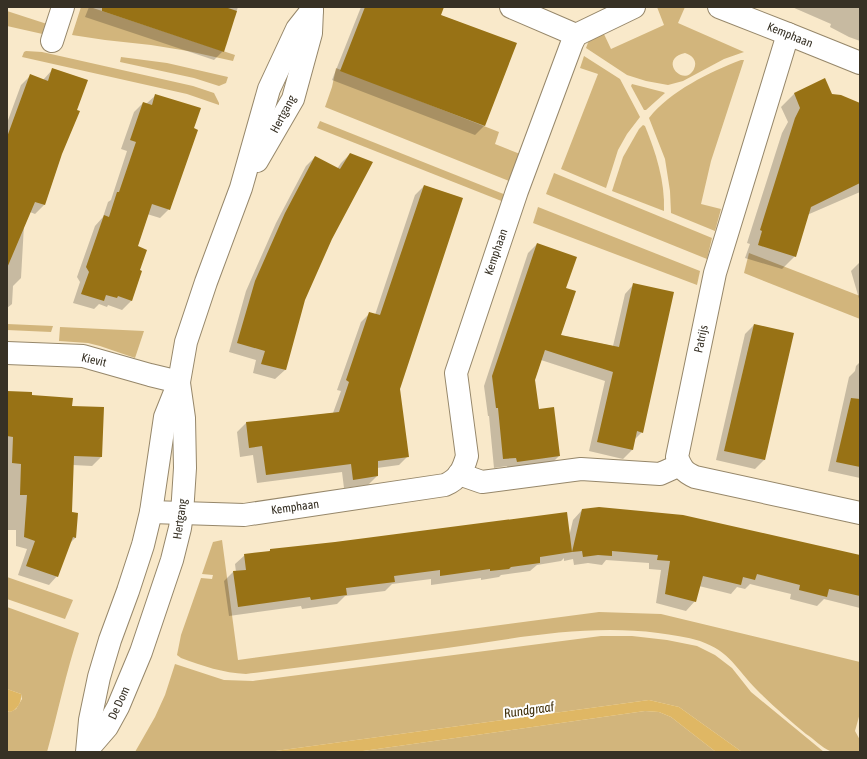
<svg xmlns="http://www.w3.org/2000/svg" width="867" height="759" viewBox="0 0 867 759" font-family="'Asap Condensed',sans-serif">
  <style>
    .green { fill: #d2b57c; fill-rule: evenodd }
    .water { fill: #dfb764 }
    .shadow { fill: #0003 }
    .building { fill: #987215 }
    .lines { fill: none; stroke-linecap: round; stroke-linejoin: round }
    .minor-casing { stroke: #96876a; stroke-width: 24 }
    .tertiary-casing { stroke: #96876a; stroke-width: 24 }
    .minor { stroke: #fff; stroke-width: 22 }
    .tertiary { stroke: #fff; stroke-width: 22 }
    .labels { text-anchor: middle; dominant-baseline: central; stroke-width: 4; stroke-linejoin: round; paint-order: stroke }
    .street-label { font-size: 12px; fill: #373125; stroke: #fff }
    .water-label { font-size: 13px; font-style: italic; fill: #3f2e09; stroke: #fff }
  </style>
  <rect width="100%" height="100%" fill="#f9e9ca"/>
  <g class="green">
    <polygon points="81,7 90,7 235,55 233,61 188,51 151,45 105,40 72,35"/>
    <path d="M657,7H685L678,23L744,52L724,59L683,81L668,85L646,81L627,75L586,48L589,40L603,32L611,49L664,25ZM685,53C692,55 698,61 694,69C684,89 657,59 685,53Z"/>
    <polygon points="7,11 47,24 47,35 7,26"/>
    <polygon points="26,51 42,52 193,86 214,93 219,103 219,105 187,94 22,57 24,52"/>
    <polygon points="584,56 620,79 640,117 627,134 618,150 606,188 561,169 598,74 580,68"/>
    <polygon points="121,57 167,63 228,77 226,83 219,86 194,78 120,62"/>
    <path d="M741,60H744L711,161L701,204L721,209L715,231L671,213L670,191L665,159L649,118C670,91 710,72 741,60Z"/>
    <polygon points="336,68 499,132 495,144 520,154 509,181 325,107 332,87"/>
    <polygon points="632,84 663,92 665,93 646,110 644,110 631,86"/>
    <polygon points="320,121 506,195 504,202 317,128"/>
    <path d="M643,125L645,126C656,153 665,181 664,211L612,191L623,157L639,129Z"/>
    <polygon points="554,173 712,238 707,259 546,194"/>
    <polygon points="538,207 700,271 697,285 533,223"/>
    <polygon points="749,253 860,296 860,319 744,273"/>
    <polygon points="7,324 53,326 51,332 7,330"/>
    <polygon points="60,327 144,331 135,358 100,346 88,343 59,341"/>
    <path d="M222,540L238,660L599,612L661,614L860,662V713L855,731L860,740V752C852,752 837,754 830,751C822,748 814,739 806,734C789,720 772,705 757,690C736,669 731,652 700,641C687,637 672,635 658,633C587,624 517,638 447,648C380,657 313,666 246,674C223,673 203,666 181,658L177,655L181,635L201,578L212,579L213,575L202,574L213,542Z"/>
    <polygon points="7,577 73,600 65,619 7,599"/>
    <path d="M7,607L79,633C66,672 58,712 47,752H7V711L10,712L16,709L22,699L21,694L7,689Z"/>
    <polygon points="601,636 632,636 667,640 697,646 715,655 732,668 751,692 824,752 742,752 679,707 649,700 268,752 135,752 155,717 165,695 175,664 224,680 253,681"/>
    <polygon points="645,711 659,712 671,717 716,752 356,752"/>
  </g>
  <g class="water">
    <path d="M7,689L21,694C22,702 17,710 10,712L7,711Z"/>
    <polygon points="649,700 679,707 742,752 716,752 671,717 659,712 645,711 356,752 268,752"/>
  </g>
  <g class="shadow">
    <polygon points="89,7 238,7 223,51 214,60 85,17"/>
    <polygon points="361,7 443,7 440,15 516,44 484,126 475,135 332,80"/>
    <polygon points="792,7 860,7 860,41 849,37 830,27 831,24"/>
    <polygon points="53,69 61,154 44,205 35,214 30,212 24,225 21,278 13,286 12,304 7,308 7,123 21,85 30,76 43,80"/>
    <polygon points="824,80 832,95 860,104 860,192 807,215 795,256 782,269 745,258 750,244 747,243 753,224 782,133 788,122 781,107 794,94"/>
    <polygon points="156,95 169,209 160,218 147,214 137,247 139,271 131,301 122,310 108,305 107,307 99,304 94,309 73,303 80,282 77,277 95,226 103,217 108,202 111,200 127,151 121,149 134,112 143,103 146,104"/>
    <polygon points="350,154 331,238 304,300 285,370 275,379 253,373 256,360 229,352 246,291 276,223 306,166 315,157 337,169 341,163"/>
    <polygon points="424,186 399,388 408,456 399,465 377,468 377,476 368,485 344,488 342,472 257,483 253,455 240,457 237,432 246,423 333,413 341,391 337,390 361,322 370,313 375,315 415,195"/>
    <polygon points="537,244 565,289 560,335 613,346 625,294 634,284 642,432 635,439 632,450 623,459 589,451 605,381 541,360 534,380 538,410 559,456 550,465 508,470 507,466 494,468 489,416 488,416 484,386 528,253"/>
    <polygon points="860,262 860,302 851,271"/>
    <polygon points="754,325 793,334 764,460 755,469 716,460 745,334"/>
    <polygon points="860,362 860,478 828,471 849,377 855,371 856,366"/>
    <polygon points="7,392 31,396 71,407 103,408 101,457 92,466 73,465 71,513 76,537 70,543 57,576 49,585 18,575 27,549 16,546 16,530 7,530"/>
    <polygon points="582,510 860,556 860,608 824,599 817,606 790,599 791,594 750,584 745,589 737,587 731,594 699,586 695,601 686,611 656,603 661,570 649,569 649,563 606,560 602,565 588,563 574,565 573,559 564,561 564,558 561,561 537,565 530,571 501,575 499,577 481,580 481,578 431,585 431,579 392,584 385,591 345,596 337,604 302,609 301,606 229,616 224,581 233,572 236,572 235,564 245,555 269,552 270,550 569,537 573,520"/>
  </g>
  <g class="building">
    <polygon points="102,7 225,7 237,11 224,52 102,11"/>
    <polygon points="365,7 444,7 441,15 517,43 485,126 340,71"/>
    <polygon points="52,68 88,80 77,110 80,111 62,154 45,205 35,202 7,268 7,137 30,74 48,81"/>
    <polygon points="825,78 832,94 841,95 860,103 860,183 811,207 796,257 758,245 762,231 760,230 795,118 800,108 794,93"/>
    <polygon points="155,94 201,108 194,128 198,130 170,210 152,204 138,246 147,250 140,270 142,271 132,301 118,296 117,298 106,295 104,301 81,294 89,272 86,267 104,215 109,217 117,192 119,192 136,142 130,140 143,102 152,105"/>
    <polygon points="350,153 373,162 332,239 305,300 286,370 261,364 265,351 237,343 255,281 285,213 315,156 340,169"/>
    <polygon points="424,185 463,198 400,389 409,457 378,461 378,476 353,480 351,464 266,475 262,446 249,448 246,422 339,412 349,382 346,380 369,312 380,315"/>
    <polygon points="537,243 577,257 566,288 576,291 561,335 619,347 633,283 674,292 643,433 637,431 633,450 597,442 613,372 545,350 535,380 539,409 554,407 560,456 517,462 516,458 503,459 498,408 496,408 492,376"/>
    <polygon points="754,324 794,333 765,460 724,451"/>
    <polygon points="7,391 32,392 32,395 73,398 72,406 104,407 102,457 74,456 72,512 78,513 76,538 73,537 58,577 26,566 35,541 24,537 27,495 20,495 21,464 12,463 13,437 7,436"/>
    <polygon points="851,398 860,399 860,467 836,462"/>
    <polygon points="599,507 683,515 860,555 860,596 829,589 827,597 799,590 800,585 757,574 755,580 743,577 741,585 703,576 696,602 665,594 670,561 657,560 658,555 612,551 612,556 598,555 583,557 582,551 572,552 582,509"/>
    <polygon points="567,512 572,552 540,557 540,563 511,567 509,569 490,571 490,569 440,576 440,570 394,576 395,582 346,588 347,595 311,600 310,597 238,607 233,571 246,570 244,554 270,551 270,549 335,542"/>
  </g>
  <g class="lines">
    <g class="minor-casing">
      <g id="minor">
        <polyline points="511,7 576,35"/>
        <polyline points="719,7 788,34 860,63"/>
        <path d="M788,34L715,273L677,457C682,469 684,472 695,477L860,513"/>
        <polyline points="52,41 63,7"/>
        <polyline points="7,353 83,356 150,375 179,382"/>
        <polyline points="459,474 482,482 581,469 660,474 680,465"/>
        <path d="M151,512L244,515L445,485C459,479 463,470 467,456L456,373L517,191L572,43L576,35L634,7"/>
      </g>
    </g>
    <g class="tertiary-casing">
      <g id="tertiary">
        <polyline points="257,161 293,99 311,33 312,10"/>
        <polyline points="88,749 107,727 118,707 141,652 172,560 180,528 182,514 185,468 184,418 179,383"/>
        <polyline points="87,752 90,720 99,677 110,640 128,591 143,545 151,512 165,417 179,382 186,342 206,282 241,188 269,89 297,29 312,10"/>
      </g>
    </g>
    <use href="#minor" class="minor"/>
    <use href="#tertiary" class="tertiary"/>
  </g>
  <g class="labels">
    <g class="street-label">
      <text transform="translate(790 35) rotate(22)">Kemphaan</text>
      <text transform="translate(283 114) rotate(-62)">Hertgang</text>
      <text transform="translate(496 252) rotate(-71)">Kemphaan</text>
      <text transform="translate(701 339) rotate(-78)">Patrijs</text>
      <text transform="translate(94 360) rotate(13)">Kievit</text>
      <text transform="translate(295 507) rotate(-8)">Kemphaan</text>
      <text transform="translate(180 519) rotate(-82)">Hertgang</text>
      <text transform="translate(119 703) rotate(-65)">De Dom</text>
    </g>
    <g class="water-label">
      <text transform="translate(529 710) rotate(-8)">Rundgraaf</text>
    </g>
  </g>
  <rect width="867" height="759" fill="none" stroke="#373125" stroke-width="16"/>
</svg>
